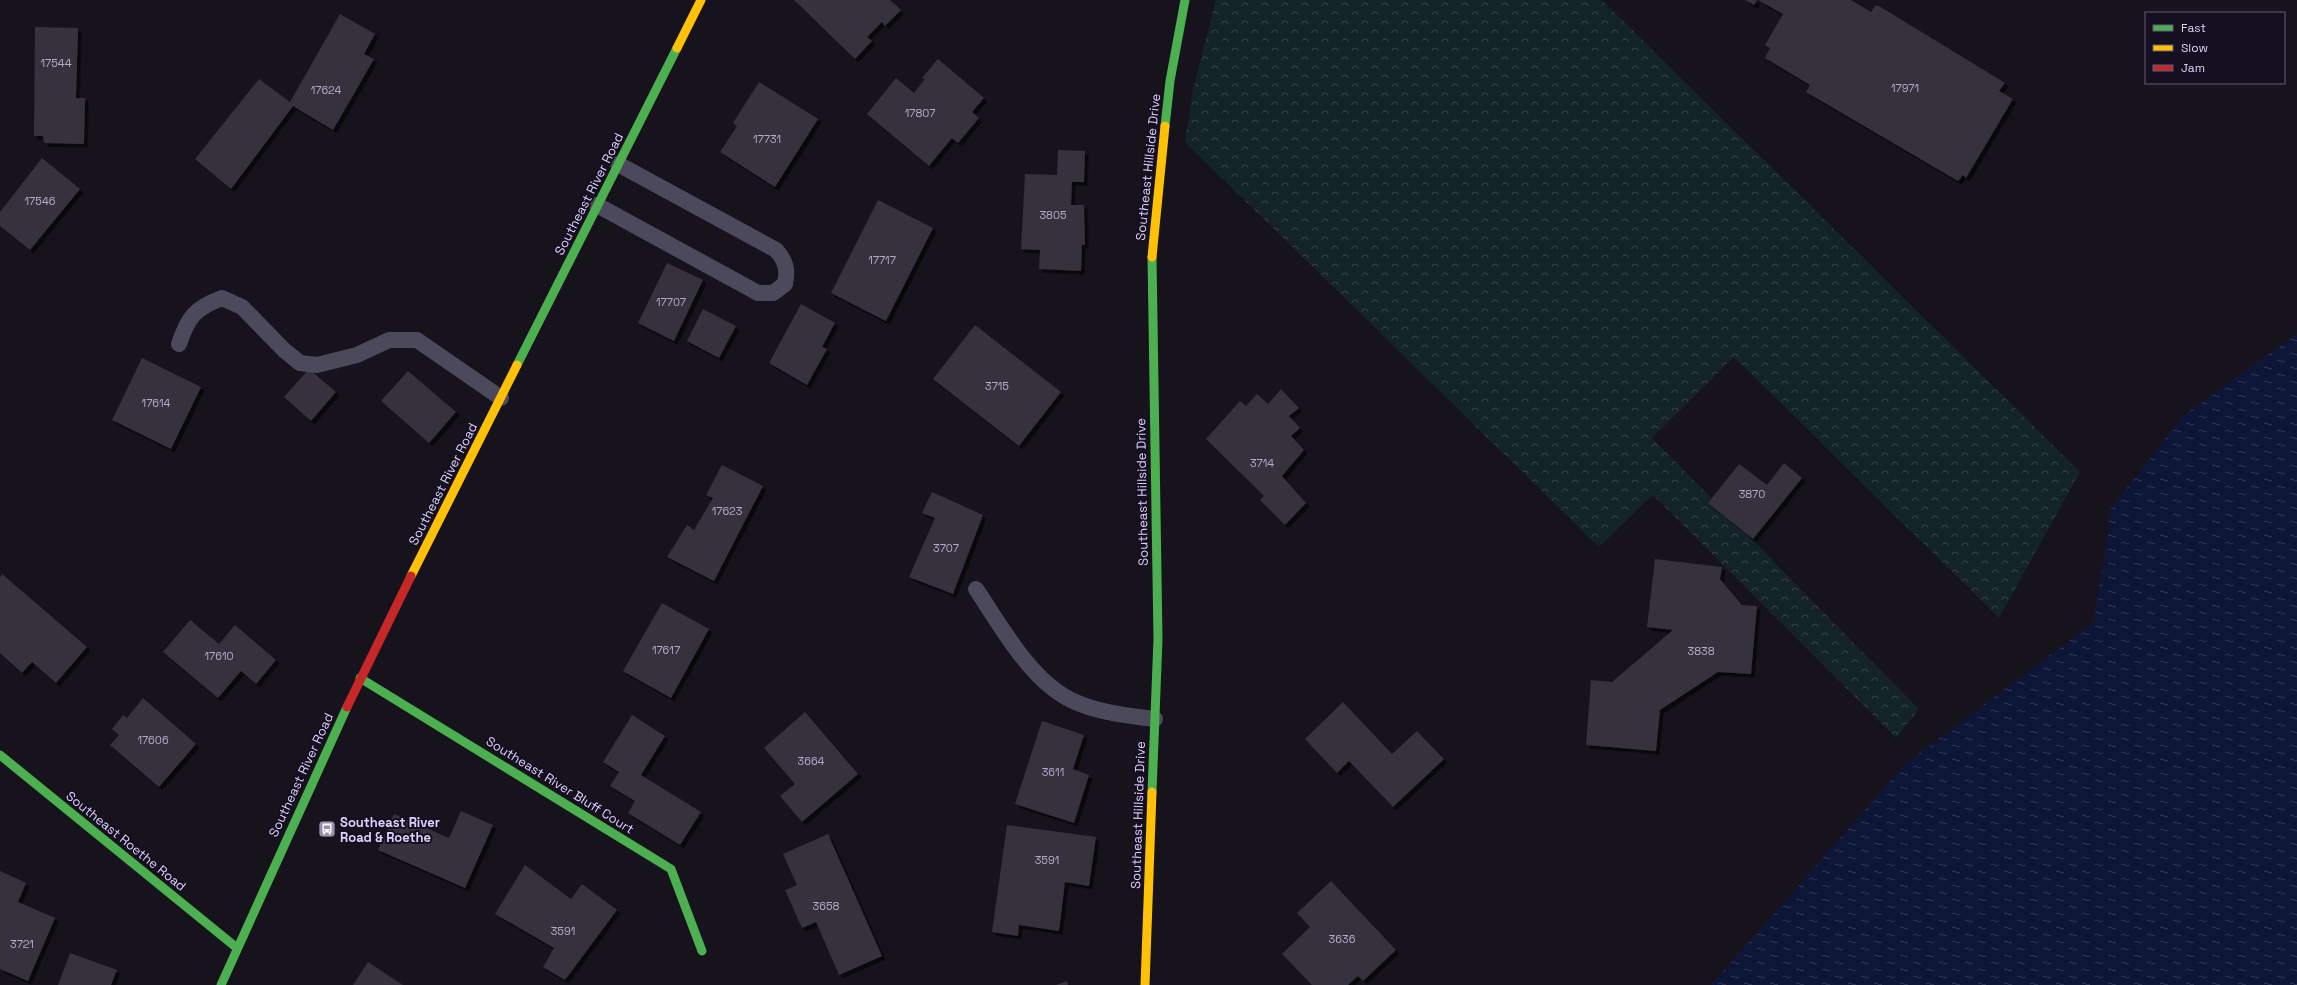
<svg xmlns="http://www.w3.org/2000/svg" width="2297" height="985" viewBox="0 0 2297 985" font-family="'Space Grotesk',sans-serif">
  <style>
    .forest { fill: url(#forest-crowns) }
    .water { fill: url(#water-ripples) }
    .building { fill: #35313e; filter: url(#shadow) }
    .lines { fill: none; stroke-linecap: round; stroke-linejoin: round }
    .lane { stroke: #4c495d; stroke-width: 16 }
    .fast { stroke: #4caf50; stroke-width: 9 }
    .slow { stroke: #ffc107; stroke-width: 9 }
    .jam { stroke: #c62828; stroke-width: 9 }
    .labels { text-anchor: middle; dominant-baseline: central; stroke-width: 4; stroke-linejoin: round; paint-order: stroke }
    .number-label { font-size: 11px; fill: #b3aacc }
    .street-label { font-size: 13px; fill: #ddd2fb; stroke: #150f20 }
    .poi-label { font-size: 13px; font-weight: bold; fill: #ddd2fb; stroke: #150f20; text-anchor: start }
  </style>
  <defs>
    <pattern id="forest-crowns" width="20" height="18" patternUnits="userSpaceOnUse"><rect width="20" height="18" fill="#132428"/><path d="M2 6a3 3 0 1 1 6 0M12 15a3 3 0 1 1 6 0" fill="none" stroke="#354348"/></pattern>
    <pattern id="water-ripples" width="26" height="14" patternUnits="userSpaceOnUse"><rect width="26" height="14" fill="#0e1638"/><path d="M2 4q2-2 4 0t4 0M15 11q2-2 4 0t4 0" fill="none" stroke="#313756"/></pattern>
    <filter id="shadow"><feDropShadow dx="3.5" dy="3.5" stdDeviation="0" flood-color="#0009"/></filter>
  </defs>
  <rect width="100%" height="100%" fill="#16131c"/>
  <polygon class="forest" points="1216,0 1602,0 2080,472 1999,618 1734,357 1652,438 1919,709 1896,738 1653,495 1599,547 1185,142 1193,90"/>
  <polygon class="water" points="2297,334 2297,985 1711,985 1905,764 2094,622 2111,508 2184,415"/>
  <g class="building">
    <polygon points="794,0 890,0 901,10 885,26 882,22 867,37 872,41 855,59"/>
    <polygon points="1745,0 1757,0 1754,5"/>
    <polygon points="1758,0 1851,0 1871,12 1875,6 1879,6 2005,83 1999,91 2013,99 1966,178 1963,175 1958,181 1806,92 1810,85 1765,58 1770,48 1765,45 1783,14"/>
    <polygon points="340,14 375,34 364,54 374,59 333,130 293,106 231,189 195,159 259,79 290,102"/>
    <polygon points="35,27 78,28 76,98 85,98 84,144 44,143 43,136 34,136"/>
    <polygon points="938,59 984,98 972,112 979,118 958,143 952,138 929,166 867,114 896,78 914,93 925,79 922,78"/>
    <polygon points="759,82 818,119 775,187 720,152 737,126 733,123"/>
    <polygon points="1058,150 1085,151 1084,182 1072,182 1071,205 1084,205 1085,245 1082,245 1081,271 1039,269 1040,250 1021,249 1025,174 1057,175"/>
    <polygon points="42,158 80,189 30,250 0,226 0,212"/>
    <polygon points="878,200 933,228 886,321 831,293"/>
    <polygon points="667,263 703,280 674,341 638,323"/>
    <polygon points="801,304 835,323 822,347 827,349 807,385 769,363"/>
    <polygon points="703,309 736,326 719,358 687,341"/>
    <polygon points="975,325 1061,392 1019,446 933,379"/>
    <polygon points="142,358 201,387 171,449 112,420"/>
    <polygon points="309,369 336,392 311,421 284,397"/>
    <polygon points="408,371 456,412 429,443 381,401"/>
    <polygon points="1281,389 1299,408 1289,416 1300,428 1291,436 1304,450 1282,476 1306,503 1285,525 1260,500 1264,496 1206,439 1240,401 1246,406 1257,394 1268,404"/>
    <polygon points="1784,463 1802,478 1753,539 1708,503 1739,464 1767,485"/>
    <polygon points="722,465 763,486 714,581 667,557 687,525 694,530 713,498 706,495"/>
    <polygon points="932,492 983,515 953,594 909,577 935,518 922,513"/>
    <polygon points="1655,559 1722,567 1720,579 1742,605 1757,606 1751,674 1718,672 1660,710 1656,751 1586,745 1591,680 1612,682 1673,630 1647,627"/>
    <polygon points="2,574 87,647 56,683 32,662 22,673 0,653 0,577"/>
    <polygon points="662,603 709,629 671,698 623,671"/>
    <polygon points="190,620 219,644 235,625 276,660 256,684 241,671 218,698 163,652"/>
    <polygon points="143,698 196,744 159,787 110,745 119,735 112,729 123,715 127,718"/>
    <polygon points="1343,702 1392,754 1417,731 1444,759 1393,807 1349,761 1337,773 1305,739"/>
    <polygon points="805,712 858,774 802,822 780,796 795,784 764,748"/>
    <polygon points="632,715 665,736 641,775 701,812 680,845 628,813 635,801 610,786 619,772 603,762"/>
    <polygon points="1042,721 1084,735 1073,769 1089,775 1074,823 1015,804"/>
    <polygon points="461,811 493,825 465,888 378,850 394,814 449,838"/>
    <polygon points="1007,825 1096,837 1089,886 1065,882 1059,931 1019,925 1018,936 992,932"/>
    <polygon points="828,834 882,956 839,975 816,922 802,928 785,890 797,885 783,854"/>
    <polygon points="525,865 571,899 582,884 617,910 565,980 543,967 554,948 495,914"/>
    <polygon points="0,871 26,883 18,902 55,918 28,981 0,969"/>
    <polygon points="1331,881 1396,950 1363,981 1358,976 1348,985 1312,985 1282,954 1310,927 1297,913"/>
    <polygon points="70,953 117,970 111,985 58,985"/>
    <polygon points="368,962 403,985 353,985"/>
    <polygon points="1067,981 1068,985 1056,985"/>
  </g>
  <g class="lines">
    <g class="lane">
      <path d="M597,205L758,293H773L785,284C788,270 786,261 776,250L618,164"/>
      <path d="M179,344C188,317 195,308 222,298L242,307L284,350L300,363L317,365L357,355L389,340H417L501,398"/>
      <path d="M976,589C1001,626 1030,680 1071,700C1095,712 1128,716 1155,719"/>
    </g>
    <g class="fast">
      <polyline points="1165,126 1170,81 1185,0"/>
      <polyline points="1152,257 1158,639 1152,792"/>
      <polyline points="517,365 677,48"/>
      <polyline points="360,678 671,869 702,951"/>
      <polyline points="0,755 237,948"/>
      <polyline points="221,985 347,707"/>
    </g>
    <g class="slow">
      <polyline points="677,48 701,0"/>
      <polyline points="1152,257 1165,126"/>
      <polyline points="411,576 517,365"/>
      <polyline points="1145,985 1152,792"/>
    </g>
    <polyline class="jam" points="347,707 411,576"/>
  </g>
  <defs>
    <g id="bus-square" transform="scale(0.9)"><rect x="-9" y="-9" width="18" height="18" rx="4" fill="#978fad" stroke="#150f20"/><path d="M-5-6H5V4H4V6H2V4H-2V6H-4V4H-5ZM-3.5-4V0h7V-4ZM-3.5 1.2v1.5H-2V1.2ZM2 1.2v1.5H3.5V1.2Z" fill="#fff"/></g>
  </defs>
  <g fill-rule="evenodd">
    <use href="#bus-square" x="327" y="829"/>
  </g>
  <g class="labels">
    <g class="number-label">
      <text x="56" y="63">17544</text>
      <text x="1905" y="88">17971</text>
      <text x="326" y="90">17624</text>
      <text x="920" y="113">17807</text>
      <text x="767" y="139">17731</text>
      <text x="40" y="201">17546</text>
      <text x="1053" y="215">3805</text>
      <text x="882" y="260">17717</text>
      <text x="671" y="302">17707</text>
      <text x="997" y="386">3715</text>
      <text x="156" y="403">17614</text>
      <text x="1262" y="463">3714</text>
      <text x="1752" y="494">3870</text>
      <text x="727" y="511">17623</text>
      <text x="946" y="548">3707</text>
      <text x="666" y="650">17617</text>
      <text x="1701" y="651">3838</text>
      <text x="219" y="656">17610</text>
      <text x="153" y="740">17606</text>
      <text x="811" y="761">3664</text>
      <text x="1053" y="772">3611</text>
      <text x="1047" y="860">3591</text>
      <text x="826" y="906">3658</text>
      <text x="563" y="931">3591</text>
      <text x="1342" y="939">3636</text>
      <text x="22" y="944">3721</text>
    </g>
    <g class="street-label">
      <text transform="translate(1148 167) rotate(-84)">Southeast Hillside Drive</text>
      <text transform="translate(589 194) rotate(-63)">Southeast River Road</text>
      <text transform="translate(443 484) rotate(-63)">Southeast River Road</text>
      <text transform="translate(1142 492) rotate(-91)">Southeast Hillside Drive</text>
      <text transform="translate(301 775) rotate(-65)">Southeast River Road</text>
      <text transform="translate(560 785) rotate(32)">Southeast River Bluff Court</text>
      <text transform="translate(1138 815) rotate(-88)">Southeast Hillside Drive</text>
      <text transform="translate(126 841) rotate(39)">Southeast Roethe Road</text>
    </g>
    <g class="poi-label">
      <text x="340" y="822">Southeast River<tspan x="340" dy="15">Road &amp; Roethe</tspan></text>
    </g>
  </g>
  <rect x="2145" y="12" width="140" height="72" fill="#150f20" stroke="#655d78"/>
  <rect x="2153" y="25" width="20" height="6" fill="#4caf50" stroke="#655d78"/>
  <text x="2181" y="32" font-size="12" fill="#ddd2fb">Fast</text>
  <rect x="2153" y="45" width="20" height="6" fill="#ffc107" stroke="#655d78"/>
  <text x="2181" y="52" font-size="12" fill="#ddd2fb">Slow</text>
  <rect x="2153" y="65" width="20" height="6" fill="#c62828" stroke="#655d78"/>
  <text x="2181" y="72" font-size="12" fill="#ddd2fb">Jam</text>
</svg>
